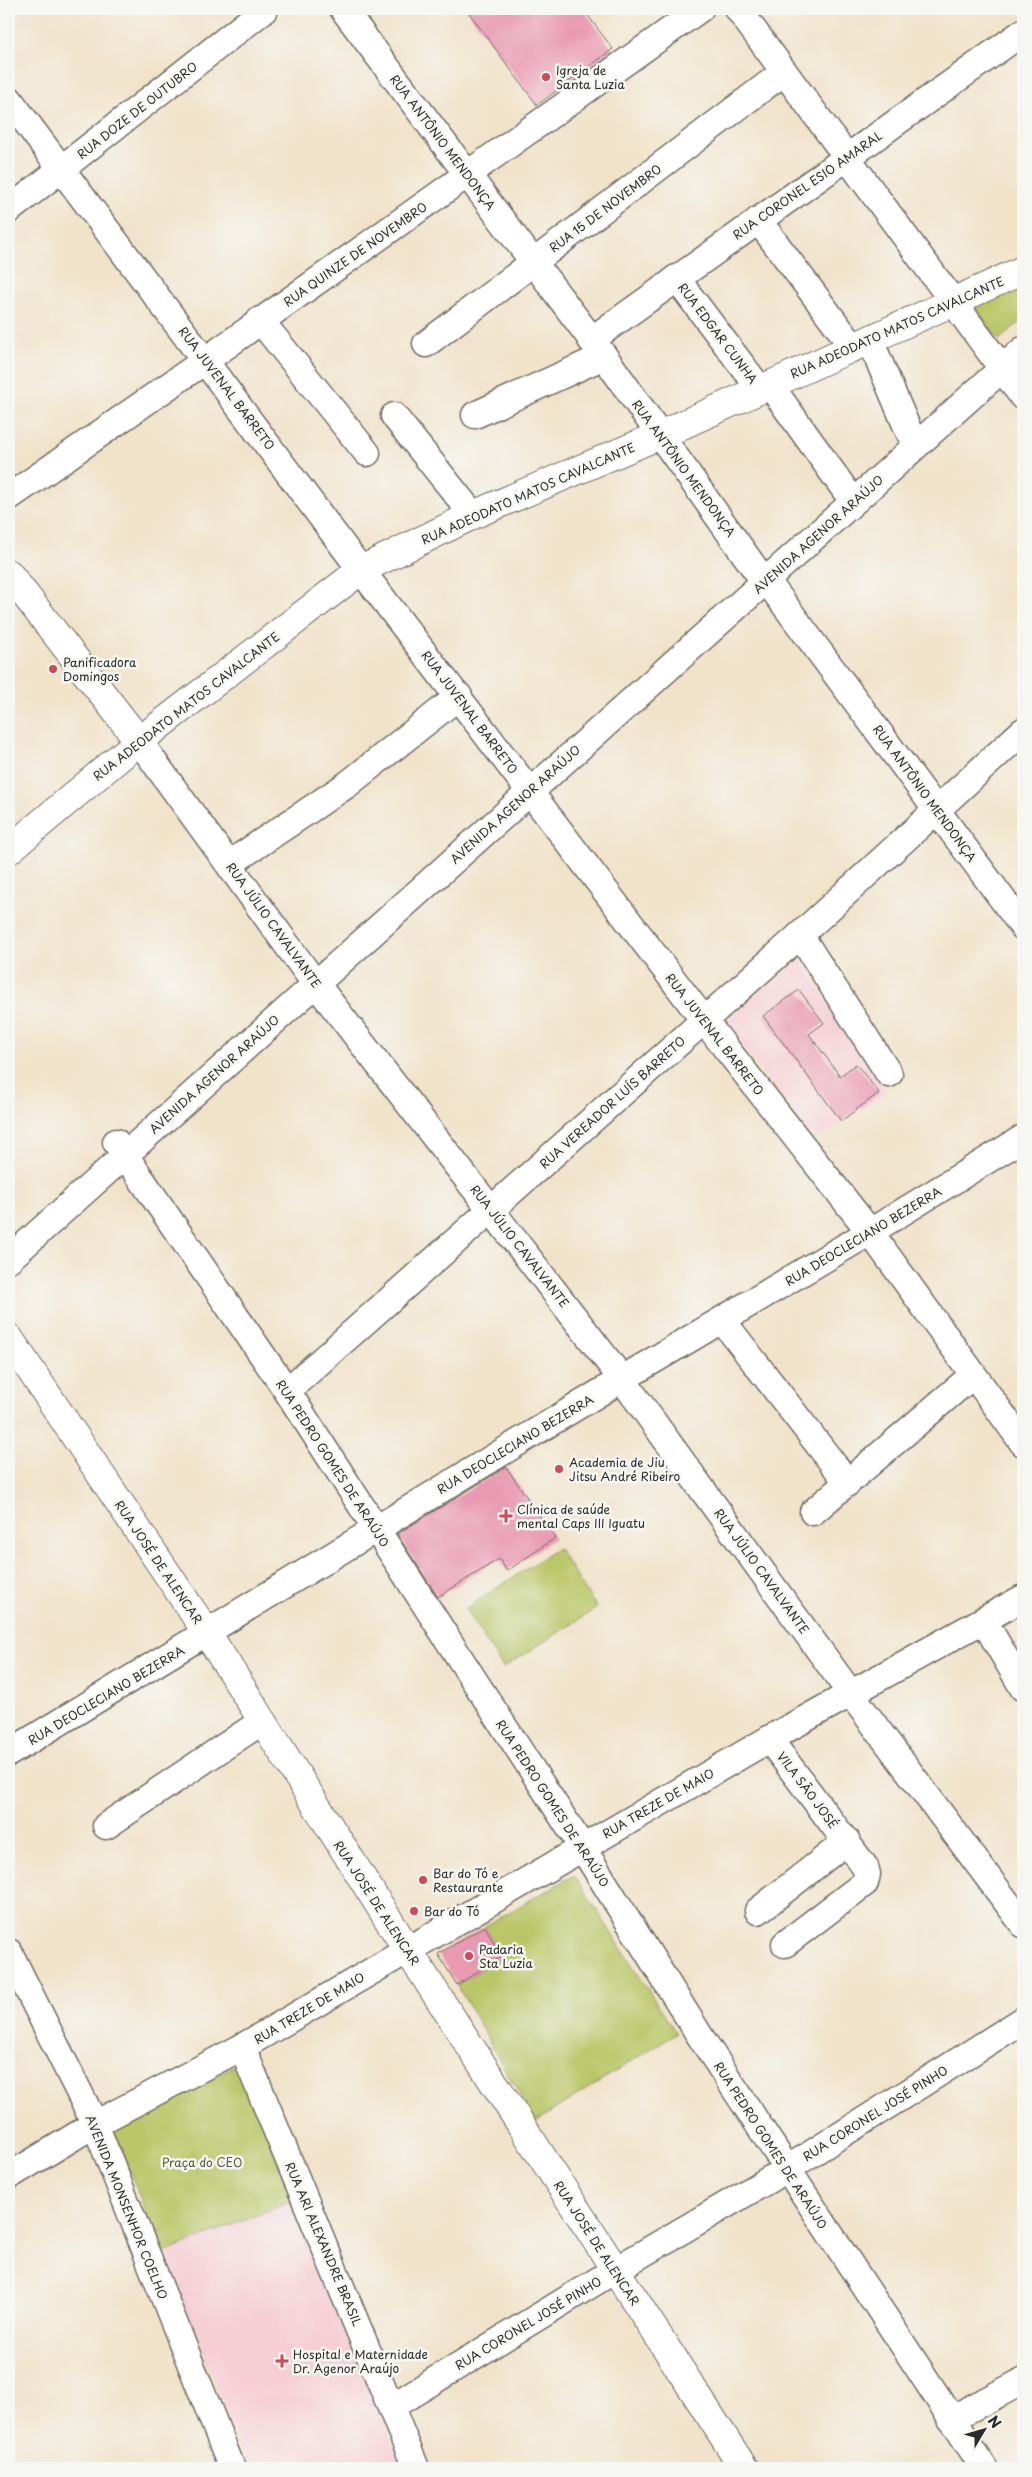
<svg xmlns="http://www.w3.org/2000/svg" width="1032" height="2477" viewBox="0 0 1032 2477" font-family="'Playpen Sans',sans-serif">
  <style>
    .built { fill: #f6cfd6 }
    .green { fill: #b9c769; stroke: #72794a }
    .building { fill: #e999b2 }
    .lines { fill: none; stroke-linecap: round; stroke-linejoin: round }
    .minor-casing { stroke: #706b63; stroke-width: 29 }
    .major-casing { stroke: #706b63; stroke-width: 30 }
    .minor { stroke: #fff; stroke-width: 26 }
    .major { stroke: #fff; stroke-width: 28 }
    .poi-dot { fill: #d1495b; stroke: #f6f6f2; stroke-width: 2 }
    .labels { text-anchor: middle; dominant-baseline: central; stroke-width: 5; stroke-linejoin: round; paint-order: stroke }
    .poi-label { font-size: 12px; fill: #2b2b2b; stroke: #f6f6f2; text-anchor: start }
    .street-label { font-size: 12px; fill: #2b2b2b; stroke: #f6f6f2 }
    .park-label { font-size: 12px; fill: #565a3e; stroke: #f6f6f2 }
  </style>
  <rect width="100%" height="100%" fill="#f6f6f2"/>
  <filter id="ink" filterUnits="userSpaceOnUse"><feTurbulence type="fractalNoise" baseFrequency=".02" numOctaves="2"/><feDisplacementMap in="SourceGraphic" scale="10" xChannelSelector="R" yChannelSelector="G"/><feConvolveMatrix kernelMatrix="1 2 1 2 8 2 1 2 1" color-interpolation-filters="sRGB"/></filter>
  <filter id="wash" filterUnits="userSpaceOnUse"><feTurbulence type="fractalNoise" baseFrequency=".0096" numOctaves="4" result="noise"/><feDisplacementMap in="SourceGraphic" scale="20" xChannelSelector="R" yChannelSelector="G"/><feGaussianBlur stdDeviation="1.12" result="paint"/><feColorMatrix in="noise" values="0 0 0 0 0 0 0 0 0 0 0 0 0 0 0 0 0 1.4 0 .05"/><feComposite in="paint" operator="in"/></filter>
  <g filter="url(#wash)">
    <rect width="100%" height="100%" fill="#f1e3ca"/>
    <g class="built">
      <polygon points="799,956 886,1094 813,1141 724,1022"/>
      <polygon points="294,2200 403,2468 248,2468 162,2254"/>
    </g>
    <g class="green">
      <polygon points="1023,284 1023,319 999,340 975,307"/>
      <polygon points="558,1548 597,1608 503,1668 465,1609"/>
      <polygon points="574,1875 676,2033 535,2122 457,1985 501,1957 485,1926"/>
      <polygon points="240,2062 294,2200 162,2254 114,2131"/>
    </g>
    <g id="blocks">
      <g class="building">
        <polygon points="466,9 583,9 613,49 537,105"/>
        <polygon points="799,990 824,1023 809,1034 840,1076 856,1064 879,1093 841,1121 763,1016"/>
        <polygon points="506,1467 555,1538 507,1571 499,1559 438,1597 397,1534"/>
        <polygon points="485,1926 501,1957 457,1985 438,1954"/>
      </g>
    </g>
  </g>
  <g filter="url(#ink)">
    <use href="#blocks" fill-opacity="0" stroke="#706b63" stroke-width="1"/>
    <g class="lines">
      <g class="minor-casing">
        <g id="minor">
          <polyline points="343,9 604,356 756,570 767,581 1023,927"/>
          <polyline points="738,9 1023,397"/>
          <polyline points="9,99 361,570 703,1019 870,1232 1023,1443"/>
          <polyline points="9,210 265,9"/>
          <polyline points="758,220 854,348"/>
          <polyline points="676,278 760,389"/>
          <polyline points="260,320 367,453"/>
          <polyline points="591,340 1023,32"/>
          <polyline points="870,340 909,432"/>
          <polyline points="426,344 784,72"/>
          <polyline points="770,385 845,490"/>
          <polyline points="475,415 604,356"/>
          <polyline points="394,416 473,515"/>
          <polyline points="9,497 206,360 700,9"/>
          <polyline points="139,741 306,971 622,1379 851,1694 1023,1924"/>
          <polyline points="229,864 348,784 459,696"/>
          <polyline points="800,935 889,1074"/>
          <polyline points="116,1142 287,1391 582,1847 700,2036 984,2468"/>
          <polyline points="9,1259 1023,350"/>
          <polyline points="722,1320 848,1483"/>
          <polyline points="287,1391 800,935 1023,731"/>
          <polyline points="813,1512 973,1375"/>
          <polyline points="984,1621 1023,1688"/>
          <polyline points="769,1739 865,1867 867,1874 865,1883 785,1944"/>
          <polyline points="9,1753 622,1379 870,1232 1023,1138"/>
          <polyline points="106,1826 261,1722"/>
          <polyline points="758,1911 847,1841"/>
          <polyline points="9,1952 95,2124 232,2468"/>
          <polyline points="242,2047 416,2468"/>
          <polyline points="9,2176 95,2124 242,2047 769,1739 1023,1598"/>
          <polyline points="391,2407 615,2270 787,2169 1023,2020"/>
          <polyline points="951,2419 1023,2381"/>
        </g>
      </g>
      <g class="major-casing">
        <g id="major">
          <polyline points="9,574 139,741"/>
          <polyline points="9,850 139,741 361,570 473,515 660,435 1023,270"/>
          <polyline points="9,1338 207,1633 407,1949 744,2468"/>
        </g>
      </g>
      <use href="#minor" class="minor"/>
      <use href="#major" class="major"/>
    </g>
  </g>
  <g class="poi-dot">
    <circle cx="546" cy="77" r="5"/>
    <circle cx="53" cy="669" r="5"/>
    <circle cx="559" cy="1469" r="5"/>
    <path d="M503.5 1508.5h5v5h5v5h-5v5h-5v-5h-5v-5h5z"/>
    <circle cx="423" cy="1880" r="5"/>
    <circle cx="414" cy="1911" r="5"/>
    <circle cx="469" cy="1956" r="5"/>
    <path d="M279.5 2353.5h5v5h5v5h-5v5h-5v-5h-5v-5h5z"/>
  </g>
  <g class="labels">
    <g class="poi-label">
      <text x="556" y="70">Igreja de<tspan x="556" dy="14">Santa Luzia</tspan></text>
      <text x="63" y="662">Panificadora<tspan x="63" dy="14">Domingos</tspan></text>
      <text x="569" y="1462">Academia de Jiu<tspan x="569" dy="14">Jitsu André Ribeiro</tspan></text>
      <text x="517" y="1509">Clínica de saúde<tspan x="517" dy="14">mental Caps III Iguatu</tspan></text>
      <text x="433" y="1873">Bar do Tó e<tspan x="433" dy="14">Restaurante</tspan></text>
      <text x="424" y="1911">Bar do Tó</text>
      <text x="479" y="1949">Padaria<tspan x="479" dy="14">Sta Luzia</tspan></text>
      <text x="293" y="2354">Hospital e Maternidade<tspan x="293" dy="14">Dr. Agenor Araújo</tspan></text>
    </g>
    <g class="street-label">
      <text transform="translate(137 110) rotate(-38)">RUA DOZE DE OUTUBRO</text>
      <text transform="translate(443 142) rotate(53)">RUA ANTÔNIO MENDONÇA</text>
      <text transform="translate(807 185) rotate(-35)">RUA CORONEL ESIO AMARAL</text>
      <text transform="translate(605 208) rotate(-37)">RUA 15 DE NOVEMBRO</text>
      <text transform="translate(355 254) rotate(-35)">RUA QUINZE DE NOVEMBRO</text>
      <text transform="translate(897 327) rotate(-24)">RUA ADEODATO MATOS CAVALCANTE</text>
      <text transform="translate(718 333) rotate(53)">RUA EDGAR CUNHA</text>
      <text transform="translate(227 388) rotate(53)">RUA JUVENAL BARRETO</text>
      <text transform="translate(684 468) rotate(54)">RUA ANTÔNIO MENDONÇA</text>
      <text transform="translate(528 493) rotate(-24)">RUA ADEODATO MATOS CAVALCANTE</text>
      <text transform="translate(818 534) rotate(-42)">AVENIDA AGENOR ARAÚJO</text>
      <text transform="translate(186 706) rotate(-38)">RUA ADEODATO MATOS CAVALCANTE</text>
      <text transform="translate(470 712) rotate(53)">RUA JUVENAL BARRETO</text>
      <text transform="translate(925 793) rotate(54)">RUA ANTÔNIO MENDONÇA</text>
      <text transform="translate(515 804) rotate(-42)">AVENIDA AGENOR ARAÚJO</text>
      <text transform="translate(274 925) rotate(54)">RUA JÚLIO CAVALVANTE</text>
      <text transform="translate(715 1034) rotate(52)">RUA JUVENAL BARRETO</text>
      <text transform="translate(214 1074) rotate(-42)">AVENIDA AGENOR ARAÚJO</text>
      <text transform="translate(612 1102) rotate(-42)">RUA VEREADOR LUÍS BARRETO</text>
      <text transform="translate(863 1236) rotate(-31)">RUA DEOCLECIANO BEZERRA</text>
      <text transform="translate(520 1246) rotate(52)">RUA JÚLIO CAVALVANTE</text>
      <text transform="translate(515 1444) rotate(-31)">RUA DEOCLECIANO BEZERRA</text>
      <text transform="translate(333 1463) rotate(57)">RUA PEDRO GOMES DE ARAÚJO</text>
      <text transform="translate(159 1562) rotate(56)">RUA JOSÉ DE ALENCAR</text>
      <text transform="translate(762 1571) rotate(54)">RUA JÚLIO CAVALVANTE</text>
      <text transform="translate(106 1695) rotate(-31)">RUA DEOCLECIANO BEZERRA</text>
      <text transform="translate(808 1790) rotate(53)">VILA SÃO JOSÉ</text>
      <text transform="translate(553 1803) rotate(57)">RUA PEDRO GOMES DE ARAÚJO</text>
      <text transform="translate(658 1803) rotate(-30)">RUA TREZE DE MAIO</text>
      <text transform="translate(377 1903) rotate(57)">RUA JOSÉ DE ALENCAR</text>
      <text transform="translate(309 2008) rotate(-31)">RUA TREZE DE MAIO</text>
      <text transform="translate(875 2113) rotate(-32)">RUA CORONEL JOSÉ PINHO</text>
      <text transform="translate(771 2145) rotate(57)">RUA PEDRO GOMES DE ARAÚJO</text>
      <text transform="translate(127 2207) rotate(68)">AVENIDA MONSENHOR COELHO</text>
      <text transform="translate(597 2243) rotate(57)">RUA JOSÉ DE ALENCAR</text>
      <text transform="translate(324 2244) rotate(67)">RUA ARI ALEXANDRE BRASIL</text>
      <text transform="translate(528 2323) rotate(-31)">RUA CORONEL JOSÉ PINHO</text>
    </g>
    <g class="park-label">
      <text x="202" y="2162">Praça do CEO</text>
    </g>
  </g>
  <rect width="1032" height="2477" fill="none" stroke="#f6f6f2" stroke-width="30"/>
  <g transform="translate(984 2430) rotate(52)" stroke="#f6f6f2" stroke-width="4" paint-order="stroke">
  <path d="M0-4L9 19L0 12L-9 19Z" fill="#2b2b2b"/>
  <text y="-8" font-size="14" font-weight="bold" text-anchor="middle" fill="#2b2b2b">N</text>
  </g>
</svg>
